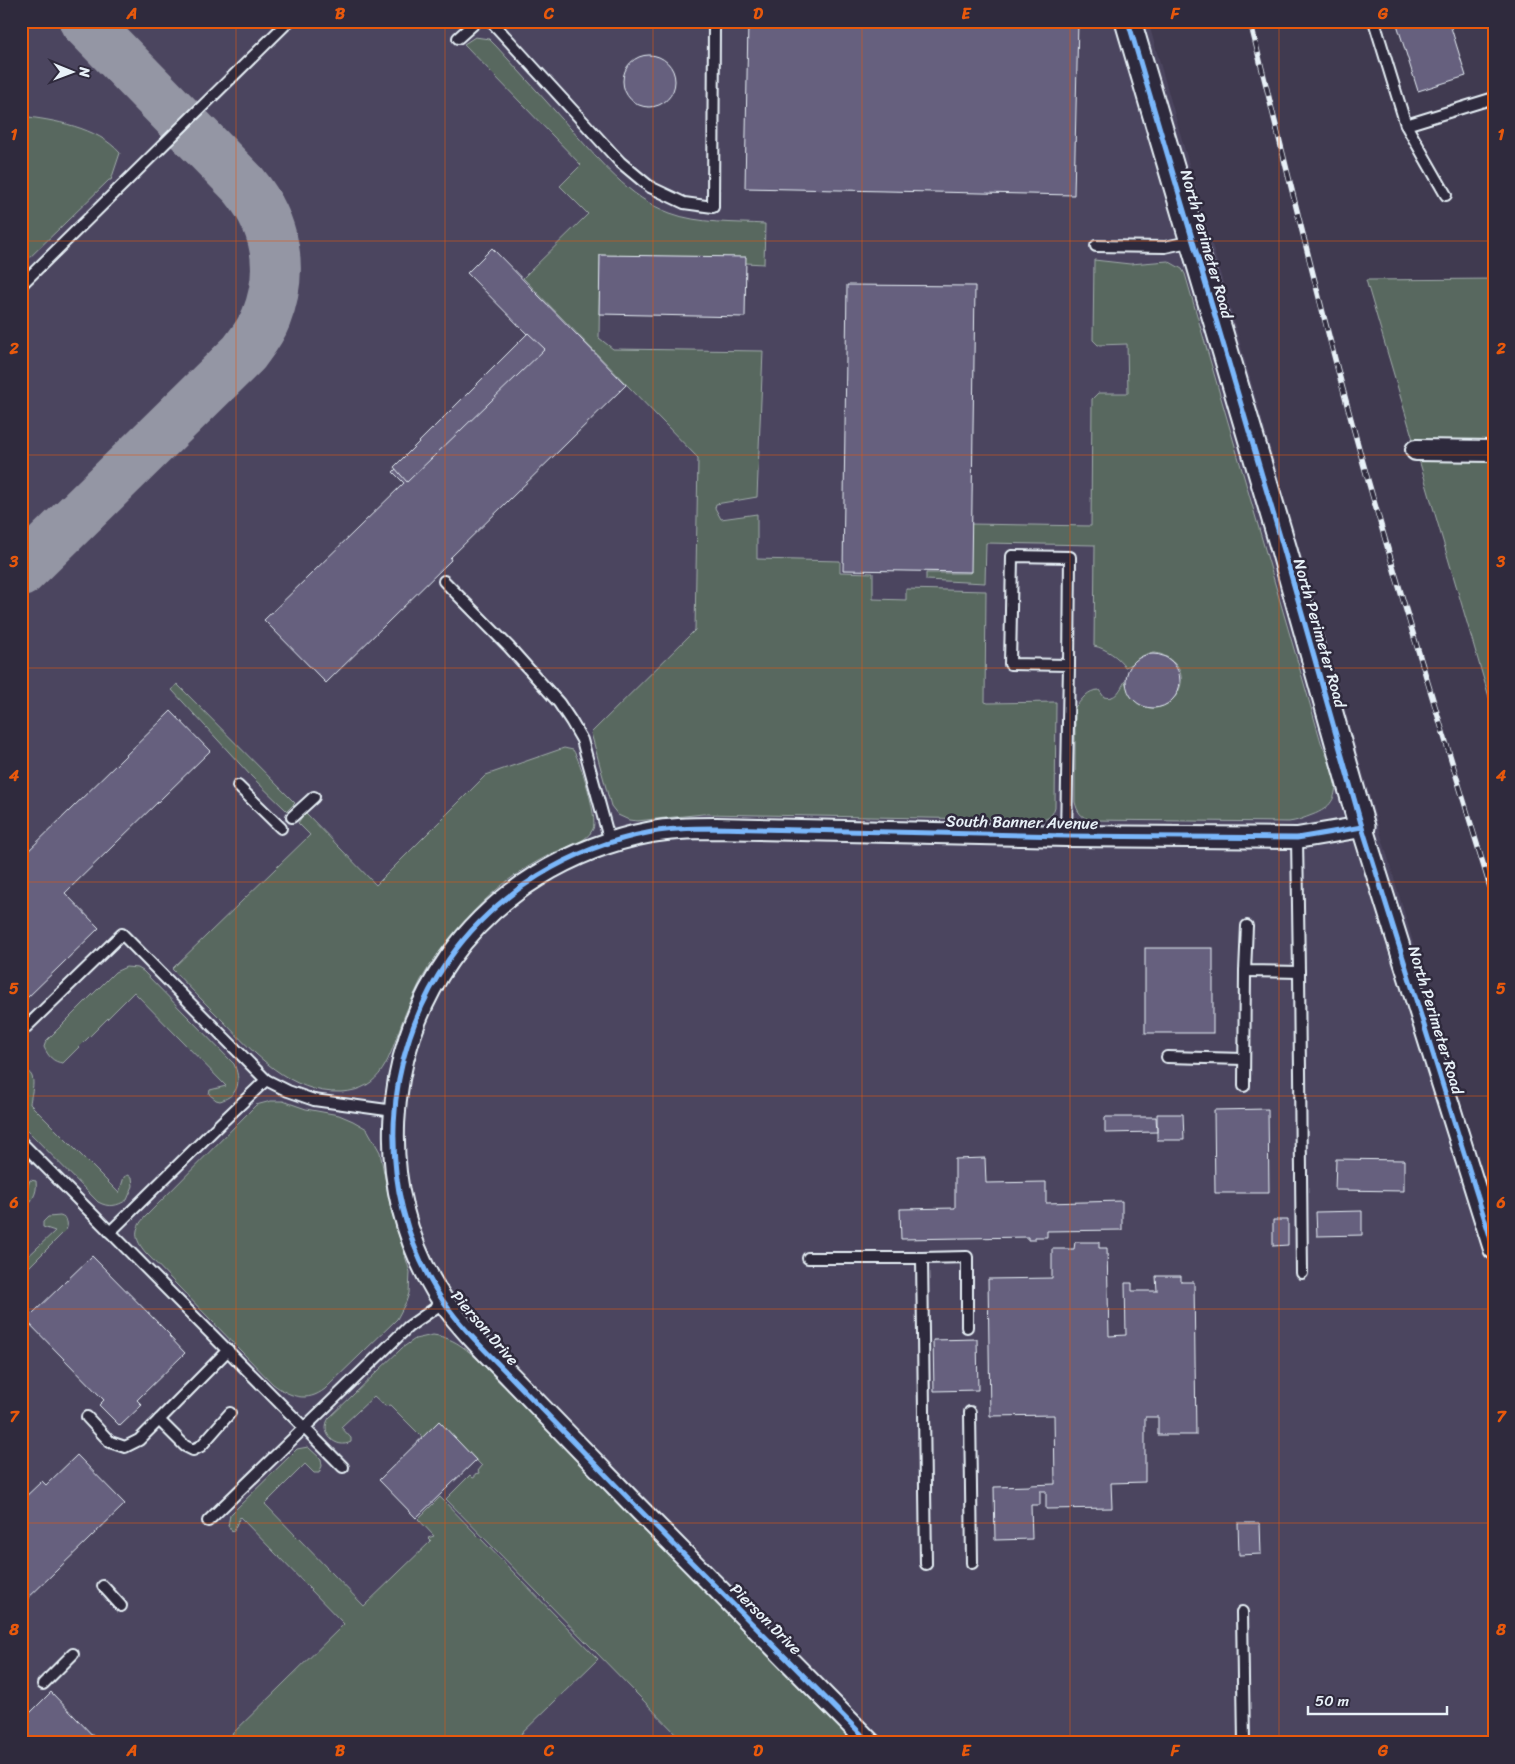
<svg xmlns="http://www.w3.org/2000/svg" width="1515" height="1764" viewBox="0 0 1515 1764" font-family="Sriracha,sans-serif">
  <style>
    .built { fill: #4b455e }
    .green { fill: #58675e; stroke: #a0acab }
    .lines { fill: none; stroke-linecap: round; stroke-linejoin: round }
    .taxiway { stroke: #9496a4; stroke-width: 50 }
    .building { fill: #66607e; stroke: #e8f1f8 }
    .service-casing { stroke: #e8f1f8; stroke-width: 14 }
    .minor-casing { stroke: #e8f1f8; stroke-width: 24 }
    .tertiary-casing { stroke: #e8f1f8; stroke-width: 29 }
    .service { stroke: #2f2a3d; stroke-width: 10 }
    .minor { stroke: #2f2a3d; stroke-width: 20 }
    .tertiary { stroke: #2f2a3d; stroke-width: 25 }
    .rail-casing { stroke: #e8f1f8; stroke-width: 5.5 }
    .rail { stroke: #2f2a3d; stroke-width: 4; stroke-dasharray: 11; stroke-linecap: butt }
    .cycleway-casing { stroke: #2f2a3d; stroke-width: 8 }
    .cycleway { stroke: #7ab7fb; stroke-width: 5 }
    .grid { fill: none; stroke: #e8590c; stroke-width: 1; stroke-opacity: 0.55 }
    .labels { text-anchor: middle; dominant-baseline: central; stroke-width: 5; stroke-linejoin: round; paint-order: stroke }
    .street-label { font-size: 16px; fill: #e8f1f8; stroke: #2f2a3d }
    .neatline { fill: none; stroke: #e8590c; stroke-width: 2 }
    .grid-label { font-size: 16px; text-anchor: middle; font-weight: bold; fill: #e8590c }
  </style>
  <rect width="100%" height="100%" fill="#403a50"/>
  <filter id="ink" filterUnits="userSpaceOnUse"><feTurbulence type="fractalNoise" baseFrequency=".02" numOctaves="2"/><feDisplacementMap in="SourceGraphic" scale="10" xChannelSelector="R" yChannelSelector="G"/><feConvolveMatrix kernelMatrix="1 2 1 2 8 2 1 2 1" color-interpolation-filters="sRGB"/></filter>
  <g filter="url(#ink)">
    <polygon class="built" points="21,21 1148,21 1377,821 1494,1214 1494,1743 21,1743"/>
    <g class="green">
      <path d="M475,37L489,39L496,46C521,73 546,101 570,128C599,160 629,198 670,213C699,224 734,222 765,224L764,264L600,255L599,338L613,349L763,351L757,497L716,504L715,508L721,519L757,514V559L840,561V572L873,573V599L906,600V589L986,591L985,702L988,703L1056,702L1055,807C1052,817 1048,820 1038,820L703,814L637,821L629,820L618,815L611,806L591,733L695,630L698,458L523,278L588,214L560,186L581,165L464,44Z"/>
      <path d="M21,116C53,120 98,127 120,153L111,180H109L21,266Z"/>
      <path d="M1094,260L1130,264L1168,261L1182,269L1185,274L1321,742C1332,770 1351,801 1312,815C1304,818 1297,821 1289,822L1091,820C1081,818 1077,811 1075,802V707C1083,699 1087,690 1099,690L1104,697C1116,700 1120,690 1125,681C1144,738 1200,691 1175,664C1169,658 1163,654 1155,653C1140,652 1136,665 1125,667C1120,658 1105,648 1094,646L1095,545L986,543L985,583L926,580V573H970V524L1091,526L1092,399L1098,393H1128L1127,344L1098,345L1093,340Z"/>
      <polygon points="1494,279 1494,714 1366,280"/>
      <polygon points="177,684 295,803 287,811 251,776 172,690"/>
      <path d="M564,748L573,750C581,761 598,818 593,829C586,844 562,848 549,855C534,863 520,871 507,881C473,908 443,942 421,980C414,995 406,1010 401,1025C389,1057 383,1090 341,1092C290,1094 254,1053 222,1020C205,1003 188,986 172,969L310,835L298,823L305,812L376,885L486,775Z"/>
      <path d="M126,967L138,968L143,971L234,1064C241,1080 240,1095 220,1101L216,1100L209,1094L210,1090L226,1086L134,992L63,1063C53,1062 48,1056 44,1047L46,1041L115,972Z"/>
      <path d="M21,1070C40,1071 31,1092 30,1104L119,1193L124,1177L128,1175L132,1177L133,1186L127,1200C117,1206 109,1208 98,1202L21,1124Z"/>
      <path d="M271,1101H283L306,1109L339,1115L353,1121L367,1129L380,1152L391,1210L410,1272L409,1293L406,1302L397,1319L325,1389C307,1403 290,1397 273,1384L146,1253C134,1239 133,1229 146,1216L256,1105Z"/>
      <path d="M30,1180L36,1181C38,1194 31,1203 21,1211V1192L25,1194Z"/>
      <path d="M60,1216C67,1218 69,1223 66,1230L21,1275V1263L55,1231L43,1227V1222L48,1217Z"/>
      <path d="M433,1335C457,1338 471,1353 487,1369L854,1743H685L446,1499L470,1475L473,1478L475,1477V1474L479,1473L478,1471L482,1466L440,1423L422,1440L421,1436L390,1405L385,1406L374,1396L341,1427L351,1438V1442C336,1450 319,1433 329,1418L402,1348L415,1339Z"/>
      <polygon points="308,1447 321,1459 322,1466 319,1473 314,1473 305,1464 265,1504 364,1606 431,1541 428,1538 434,1536 418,1519 440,1497 598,1659 512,1743 223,1743 344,1624 240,1517 233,1532 228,1526 230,1515 297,1449"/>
    </g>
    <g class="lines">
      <path class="taxiway" d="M21,572L244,353C252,342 261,331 266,318C285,270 276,224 244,185L84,21"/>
    </g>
    <g class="building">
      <polygon points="748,21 1078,21 1074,195 745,188"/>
      <polygon points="1396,21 1449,21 1466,76 1418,91"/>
      <circle cx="649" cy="81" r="26"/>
      <polygon points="492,248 626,385 450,558 451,560 326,683 264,620 404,483 393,472 530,337 467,273"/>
      <polygon points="600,255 746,257 745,317 599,314"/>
      <polygon points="847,285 975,286 971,572 843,570"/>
      <polygon points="528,333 545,349 407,482 394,467"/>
      <circle cx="1153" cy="681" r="27"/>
      <polygon points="171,711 210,751 65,893 99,928 25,1000 21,996 21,858"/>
      <rect x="1145" y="948" width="68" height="85"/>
      <polygon points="1268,1109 1269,1193 1215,1193 1214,1110"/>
      <polygon points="1157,1114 1183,1114 1184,1140 1157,1140"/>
      <polygon points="1105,1117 1156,1117 1157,1132 1105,1133"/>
      <polygon points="985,1158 986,1183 1046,1182 1046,1203 1122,1201 1122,1230 1047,1231 1047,1237 1035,1237 1035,1240 1028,1240 1028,1237 901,1239 900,1209 955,1208 955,1159"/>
      <polygon points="1336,1159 1404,1160 1404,1191 1335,1190"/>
      <polygon points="1362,1211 1362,1235 1317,1236 1316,1212"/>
      <polygon points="1273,1220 1288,1220 1288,1245 1273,1246"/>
      <polygon points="1075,1242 1099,1242 1099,1248 1107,1248 1109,1336 1126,1335 1125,1283 1132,1283 1132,1291 1157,1291 1156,1276 1181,1276 1181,1282 1194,1282 1196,1435 1158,1435 1158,1417 1145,1417 1145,1482 1111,1483 1112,1508 1046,1509 1046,1491 1040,1491 1040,1505 1031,1505 1032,1539 995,1540 994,1487 1030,1486 1030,1485 1055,1484 1054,1415 990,1416 988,1279 1052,1278 1052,1249 1074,1249"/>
      <polygon points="92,1256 170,1335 169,1336 185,1353 137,1400 142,1405 120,1426 99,1405 104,1400 21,1315 21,1304 32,1314"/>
      <polygon points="977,1339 978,1390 934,1391 933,1340"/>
      <polygon points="439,1421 476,1460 416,1518 379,1480"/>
      <polygon points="77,1455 125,1504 21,1605 21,1501 42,1481 46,1485"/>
      <polygon points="1238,1523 1260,1523 1261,1554 1239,1555"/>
      <polygon points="51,1692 100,1743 21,1743 21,1722"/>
    </g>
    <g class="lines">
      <g class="service-casing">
        <g id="service">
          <polyline points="491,21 620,162 650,187 684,203 713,207 714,24 716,21"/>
          <polyline points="1374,21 1406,125"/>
          <polyline points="458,38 477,21"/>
          <polyline points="1446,195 1406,125 1494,98"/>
          <polyline points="1096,246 1165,247 1193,241"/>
          <polyline points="21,285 289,21"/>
          <polyline points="444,581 509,647 559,703 571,721 582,740 610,842"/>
          <polyline points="238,786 281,828"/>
          <polyline points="292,817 314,797"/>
          <polyline points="1066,836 1069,665 1010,664 1012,556 1070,557 1069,665"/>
          <polyline points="1247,926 1245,971 1299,972 1297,838"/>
          <polyline points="1299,972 1302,1273"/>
          <polyline points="21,1032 122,934 266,1080"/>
          <polyline points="1167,1057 1244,1059"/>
          <polyline points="1244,1086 1245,971"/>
          <polyline points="21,1142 343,1467"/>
          <polyline points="110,1232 222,1122 266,1080 288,1091 314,1100 394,1111"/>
          <polyline points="808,1258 922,1258 926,1564"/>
          <polyline points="922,1258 967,1257 967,1327"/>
          <polyline points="228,1350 159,1420 185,1446 193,1450 201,1446 230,1413"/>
          <polyline points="970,1412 972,1563"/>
          <polyline points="87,1417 110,1442 125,1447 139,1440 159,1420"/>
          <polyline points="208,1521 408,1327 444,1302"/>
          <polyline points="103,1586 121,1606"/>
          <polyline points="1242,1612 1244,1743"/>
          <polyline points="43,1684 73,1654"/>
        </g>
      </g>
      <g class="minor-casing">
        <g id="minor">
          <polyline points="1416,450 1494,451"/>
          <path d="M870,1743C790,1661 709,1580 629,1499C590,1459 551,1418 512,1378C485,1350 456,1323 436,1290C375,1189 381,1055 449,959C496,892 571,847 652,832C673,828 695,828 716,828L1066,836L1297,838L1362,827L1494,1249"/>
        </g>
      </g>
      <g class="tertiary-casing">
        <polyline id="tertiary" points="1128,21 1284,550 1362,827"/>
      </g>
      <use href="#service" class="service"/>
      <use href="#minor" class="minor"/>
      <use href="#tertiary" class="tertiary"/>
      <g class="rail-casing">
        <path id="rail" d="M1250,21C1286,165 1320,309 1360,452C1402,602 1449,751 1494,900"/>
      </g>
      <use href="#rail" class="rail"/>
      <g class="cycleway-casing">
        <g id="cycleway">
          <polyline points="1128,21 1284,550 1362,827 1494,1249"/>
          <path d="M870,1743C790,1661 709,1580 629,1499C590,1459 551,1418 512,1378C485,1350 456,1323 436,1290C375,1189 381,1055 449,959C496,892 571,847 652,832C673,828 695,828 716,828L1066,836L1297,838L1362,827"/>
        </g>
      </g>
      <use href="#cycleway" class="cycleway"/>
    </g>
  </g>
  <path class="grid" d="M236,21V1743M445,21V1743M653,21V1743M862,21V1743M1070,21V1743M1279,21V1743M21,241H1494M21,455H1494M21,668H1494M21,882H1494M21,1096H1494M21,1309H1494M21,1523H1494"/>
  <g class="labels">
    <g class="street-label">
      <text transform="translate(1207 244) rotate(74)">North Perimeter Road</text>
      <text transform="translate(1320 633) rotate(74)">North Perimeter Road</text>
      <text transform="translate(1022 822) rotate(1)">South Banner Avenue</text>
      <text transform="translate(1436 1020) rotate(73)">North Perimeter Road</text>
      <text transform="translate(485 1328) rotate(49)">Pierson Drive</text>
      <text transform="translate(766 1619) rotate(45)">Pierson Drive</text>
    </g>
  </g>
  <rect width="1515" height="1764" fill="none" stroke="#2f2a3d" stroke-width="55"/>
  <g transform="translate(72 72) rotate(91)" stroke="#2f2a3d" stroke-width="4" paint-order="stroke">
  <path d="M0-4L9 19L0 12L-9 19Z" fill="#e8f1f8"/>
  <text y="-8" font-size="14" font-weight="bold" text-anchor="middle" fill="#e8f1f8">N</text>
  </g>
  <path d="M1308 1706v8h139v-8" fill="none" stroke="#e8f1f8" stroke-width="2.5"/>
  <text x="1315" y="1706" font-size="15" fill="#e8f1f8" stroke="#2f2a3d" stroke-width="4" paint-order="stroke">50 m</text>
  <rect x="28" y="28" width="1460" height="1708" class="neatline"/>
  <g class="grid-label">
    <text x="132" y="19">A</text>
    <text x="340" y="19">B</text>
    <text x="549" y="19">C</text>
    <text x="758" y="19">D</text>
    <text x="966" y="19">E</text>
    <text x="1175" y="19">F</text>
    <text x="1383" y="19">G</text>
    <text x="14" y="140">1</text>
    <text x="1501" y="140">1</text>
    <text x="14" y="354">2</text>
    <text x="1501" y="354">2</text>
    <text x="14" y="567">3</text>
    <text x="1501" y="567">3</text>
    <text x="14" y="781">4</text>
    <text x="1501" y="781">4</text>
    <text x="14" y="994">5</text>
    <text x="1501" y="994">5</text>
    <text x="14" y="1208">6</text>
    <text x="1501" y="1208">6</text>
    <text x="14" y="1422">7</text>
    <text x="1501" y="1422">7</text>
    <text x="14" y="1635">8</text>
    <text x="1501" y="1635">8</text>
    <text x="132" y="1756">A</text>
    <text x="340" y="1756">B</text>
    <text x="549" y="1756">C</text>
    <text x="758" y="1756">D</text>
    <text x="966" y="1756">E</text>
    <text x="1175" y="1756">F</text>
    <text x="1383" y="1756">G</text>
  </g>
</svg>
